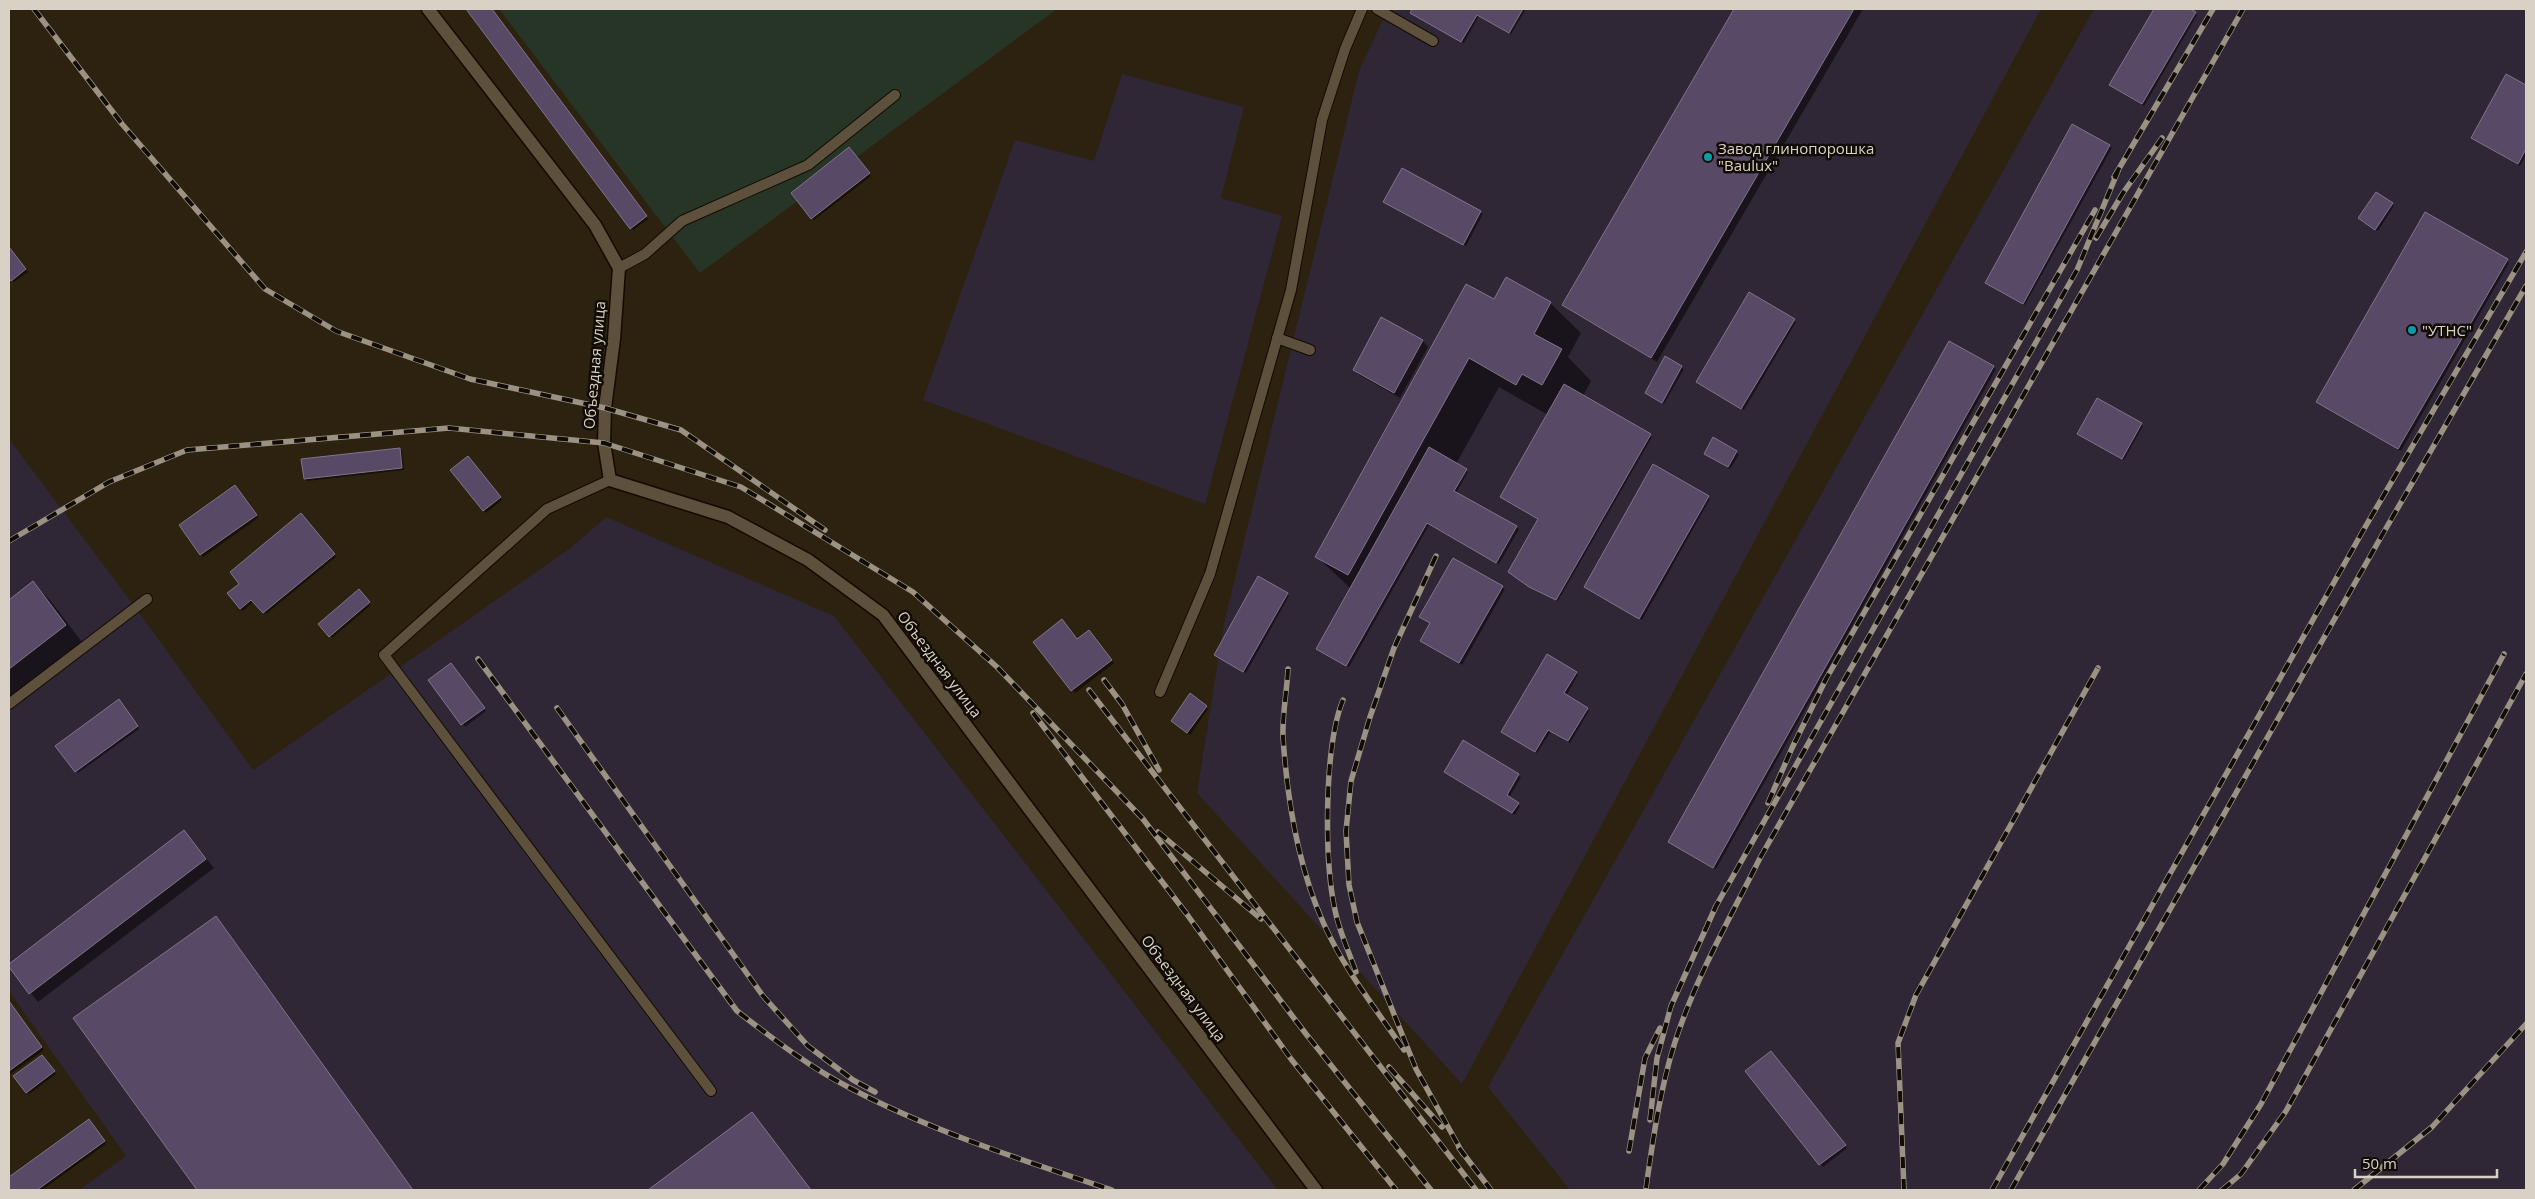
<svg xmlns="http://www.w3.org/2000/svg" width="2535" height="1199" viewBox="0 0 2535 1199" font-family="'Open Sans',sans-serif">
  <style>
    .industrial { fill: #302736 }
    .green { fill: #273526 }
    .shadow { fill: #0007 }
    .building { fill: #584966; stroke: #80758b }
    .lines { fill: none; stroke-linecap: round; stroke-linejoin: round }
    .service-casing { stroke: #150a00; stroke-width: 12 }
    .minor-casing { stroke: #150a00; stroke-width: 15 }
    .service { stroke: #5d503c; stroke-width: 10 }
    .minor { stroke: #5d503c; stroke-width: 12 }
    .rail-casing { stroke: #9b9284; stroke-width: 5.5 }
    .rail { stroke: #110c05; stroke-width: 4; stroke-dasharray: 11; stroke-linecap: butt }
    .culture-dot { fill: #0f9aa8; stroke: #110c05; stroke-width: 2 }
    .labels { text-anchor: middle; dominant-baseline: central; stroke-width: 5; stroke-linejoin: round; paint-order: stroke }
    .poi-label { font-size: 15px; fill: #d9d1c6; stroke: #110c05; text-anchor: start }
    .street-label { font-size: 15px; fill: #d9d1c6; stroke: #110c05 }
  </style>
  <rect width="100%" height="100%" fill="#2d210f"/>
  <g class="industrial">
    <polygon points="1388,9 2041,9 1462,1084 1197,793 1224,623 1359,71"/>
    <polygon points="2094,9 2526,9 2526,1190 1570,1190 1488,1087"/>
    <polygon points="1122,74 1244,107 1221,198 1282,216 1205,504 923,400 1015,140 1094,161"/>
    <polygon points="9,439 135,607 253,770 569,549 606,517 834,616 1278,1190 79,1190 126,1156 9,991"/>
  </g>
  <polygon class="green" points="499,9 1057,9 700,273"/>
  <g class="shadow">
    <polygon points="467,9 491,9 648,219 633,230 631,228"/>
    <polygon points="1414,9 1526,9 1511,34 1479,16 1464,43 1414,15 1412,12"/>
    <polygon points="1736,9 1863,9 1657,362 1569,310 1563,305"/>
    <polygon points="2155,9 2188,9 2197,15 2144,106 2110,85"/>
    <polygon points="2507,76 2526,87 2526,155 2520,166 2472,138"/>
    <polygon points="2073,125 2112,148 2025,305 1989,285"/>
    <polygon points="851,151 871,176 814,220 812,218"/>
    <polygon points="1402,169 1483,214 1466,246 1385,202"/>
    <polygon points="2392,204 2394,206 2378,231 2362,221"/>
    <polygon points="9,248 28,272 14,282 9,276"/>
    <polygon points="2507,260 2509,263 2401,451 2320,404"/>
    <polygon points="1506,279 1550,303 1581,333 1568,357 1591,381 1583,396 1652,437 1558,601 1533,589 1512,574 1539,519 1501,497 1548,415 1499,387 1456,464 1468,472 1456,493 1519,529 1499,564 1429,525 1349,667 1320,651 1351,589 1316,556 1494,301"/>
    <polygon points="1382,319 1423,341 1428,347 1400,398 1359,375 1354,370"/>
    <polygon points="1794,320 1796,322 1744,410 1700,384"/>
    <polygon points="1950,342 1996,369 1716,869 1670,842"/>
    <polygon points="1681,367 1684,369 1664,404 1646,393"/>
    <polygon points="2141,424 2143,426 2124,460 2078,434"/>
    <polygon points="399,449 402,452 404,470 307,481 305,478"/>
    <polygon points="1736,452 1739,455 1730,469 1708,456"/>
    <polygon points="470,460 502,500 486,513 452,470"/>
    <polygon points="237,489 258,518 203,557 181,525"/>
    <polygon points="1708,497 1710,499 1642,620 1588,589"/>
    <polygon points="303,517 336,557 266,614 254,601 243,611 240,608 240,584"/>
    <polygon points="1454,559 1505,589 1462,665 1424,643"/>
    <polygon points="33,583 50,600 82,642 9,698 9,602"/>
    <polygon points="359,591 371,605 332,638 320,624"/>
    <polygon points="1287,594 1289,596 1246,673 1215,655"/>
    <polygon points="1091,634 1114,663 1075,693 1035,642 1077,641"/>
    <polygon points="454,666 486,711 465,727 430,681"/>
    <polygon points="1576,673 1578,675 1566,696 1589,711 1570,743 1551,731 1537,753 1505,734"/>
    <polygon points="121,703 139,729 78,773 76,771"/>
    <polygon points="1206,707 1208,709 1190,735 1175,723"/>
    <polygon points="1464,742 1521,777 1509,798 1520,806 1515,815 1448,774"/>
    <polygon points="184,831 214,868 38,1002 9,965"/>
    <polygon points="221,923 413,1190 199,1190 75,1018"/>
    <polygon points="9,1002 44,1050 9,1075"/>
    <polygon points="1773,1054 1847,1148 1823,1167 1746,1072"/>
    <polygon points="44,1059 56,1074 29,1094 27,1092"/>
    <polygon points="752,1114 811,1190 650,1190"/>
    <polygon points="89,1120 106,1144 42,1190 9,1190 9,1178"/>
  </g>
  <g class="building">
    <polygon points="466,9 492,9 647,216 630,229"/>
    <polygon points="1412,9 1523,9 1509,33 1477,15 1461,42 1410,13"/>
    <polygon points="1734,9 1854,9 1651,358 1562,305"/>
    <polygon points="2154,9 2190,9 2196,12 2142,104 2109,85"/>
    <polygon points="2506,74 2526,85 2526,149 2518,164 2471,138"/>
    <polygon points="2072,124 2110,145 2023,304 1985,283"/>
    <polygon points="849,147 870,173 811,219 791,193"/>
    <polygon points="1402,168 1481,211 1463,245 1383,202"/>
    <polygon points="2376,192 2393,203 2375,230 2358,218"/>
    <polygon points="2425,212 2508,259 2398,449 2316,402"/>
    <polygon points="9,247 26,269 11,281 9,278"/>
    <polygon points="1506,277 1551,302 1534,334 1562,349 1542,385 1522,374 1516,385 1469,358 1348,575 1315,557 1466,284 1494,299"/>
    <polygon points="1749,292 1795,319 1741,409 1696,382"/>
    <polygon points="1381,317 1423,340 1394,393 1353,370"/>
    <polygon points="1949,341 1994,366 1713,868 1668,842"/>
    <polygon points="1665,356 1682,366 1662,403 1645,393"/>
    <polygon points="1564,384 1651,434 1556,600 1529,587 1508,572 1538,519 1500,497"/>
    <polygon points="2097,398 2142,423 2122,459 2077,434"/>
    <polygon points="1713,437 1737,451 1728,467 1704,454"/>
    <polygon points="1429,447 1467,469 1454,491 1517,526 1496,563 1427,523 1346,666 1316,649"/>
    <polygon points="400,448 402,468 304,479 301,459"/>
    <polygon points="468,456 501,497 483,511 450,470"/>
    <polygon points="1653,464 1709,496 1639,619 1584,587"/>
    <polygon points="235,485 257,515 200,555 179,525"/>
    <polygon points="301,513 335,554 263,613 251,600 240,609 227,593 239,584 230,572"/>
    <polygon points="1453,558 1503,586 1459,663 1420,641 1430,623 1419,617"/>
    <polygon points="1258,576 1288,593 1243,672 1214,655"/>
    <polygon points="33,581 66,625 9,669 9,600"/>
    <polygon points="359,589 370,602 329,637 318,624"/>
    <polygon points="1062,619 1077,639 1089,630 1112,660 1071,691 1033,642"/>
    <polygon points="1547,654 1577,672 1564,693 1588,708 1568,741 1548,730 1535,752 1501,732"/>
    <polygon points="451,663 485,708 461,725 428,680"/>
    <polygon points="1190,693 1207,706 1187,733 1171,721"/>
    <polygon points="119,699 138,726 75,772 55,746"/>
    <polygon points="1463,740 1519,774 1507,795 1519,803 1512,813 1444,772"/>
    <polygon points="184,830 206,859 29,994 9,967 9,964"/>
    <polygon points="216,916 413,1190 197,1190 73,1018"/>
    <polygon points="9,1001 42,1047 9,1071"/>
    <polygon points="1771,1051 1846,1145 1819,1165 1745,1071"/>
    <polygon points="42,1055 55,1071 26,1093 13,1076"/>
    <polygon points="752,1112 811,1190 648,1190"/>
    <polygon points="89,1119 105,1141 37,1190 9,1190 9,1177"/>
  </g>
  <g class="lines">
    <g class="service-casing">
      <g id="service">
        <polyline points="1377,9 1433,41"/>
        <polyline points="619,268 645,254 682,221 808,165 895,95"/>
        <polyline points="1277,338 1310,350"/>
        <polyline points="610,480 547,509 384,655 711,1091"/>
        <polyline points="1160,692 1210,574 1291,290 1322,120 1345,49 1362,9"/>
        <polyline points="9,704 147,599"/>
      </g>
    </g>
    <g class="minor-casing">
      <polyline id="minor" points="428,9 595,225 619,268 614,339 605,408 604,443 610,480 728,517 808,560 883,615 1316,1190"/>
    </g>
    <use href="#service" class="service"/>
    <use href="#minor" class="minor"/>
    <g class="rail-casing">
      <g id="rail">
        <polyline points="34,9 122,124 265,289 336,331 470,379 605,408 681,430 825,530"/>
        <polyline points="2114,177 2213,9"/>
        <polyline points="2096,238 2123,193 2162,138"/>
        <polyline points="9,541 109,482 187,450 449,428 604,443 741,487 913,592 997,667 1143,819 1306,1034 1431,1190"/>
        <polyline points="1436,556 1394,648 1370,717 1351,781 1346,831 1349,885 1357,922 1416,1069 1463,1154"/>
        <path d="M478,659L737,1011C772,1038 809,1067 850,1088C931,1131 1025,1161 1112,1190"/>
        <path d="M1288,669C1287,691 1282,715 1283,737C1287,798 1298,866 1323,922C1343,968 1376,1009 1404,1050"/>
        <polyline points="1104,680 1122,704 1159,770"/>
        <polyline points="1089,690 1476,1190"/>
        <path d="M1343,700C1324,746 1324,860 1335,910C1339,931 1349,952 1356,972"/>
        <polyline points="557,708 763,996 808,1046 853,1080 875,1092"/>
        <polyline points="1033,713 1186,913 1291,1059 1396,1190"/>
        <polyline points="1768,803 1792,748 1826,679 2095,210"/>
        <polyline points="1158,832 1261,919"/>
        <polyline points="1389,1067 1442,1127"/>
        <polyline points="1650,1120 1657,1058 1671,1006 1716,906 2077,270 2118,171"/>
        <polyline points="1459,1148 1491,1190"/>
        <polyline points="1629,1151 1645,1058 1660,1028"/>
        <path d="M1646,1188C1653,1139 1660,1089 1675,1042C1696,977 1730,918 1760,858L2243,9"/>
        <polyline points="1904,1190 1898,1043 1916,995 2098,668"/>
        <polyline points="1992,1190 2364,529 2526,252"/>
        <polyline points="2011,1190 2381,537 2526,286"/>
        <polyline points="2199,1190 2223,1164 2261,1104 2504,654"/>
        <polyline points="2222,1190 2241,1174 2286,1111 2526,674"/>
        <polyline points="2354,1190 2432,1127 2526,1024"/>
      </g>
    </g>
    <use href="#rail" class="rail"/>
  </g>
  <g class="culture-dot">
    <circle cx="1708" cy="157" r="5"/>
    <circle cx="2412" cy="330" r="5"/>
  </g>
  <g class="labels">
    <g class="poi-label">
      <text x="1718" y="148">Завод глинопорошка<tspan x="1718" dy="17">"Baulux"</tspan></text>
      <text x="2422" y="330">"УТНС"</text>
    </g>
    <g class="street-label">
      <text transform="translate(594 365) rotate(-85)">Объездная улица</text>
      <text transform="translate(940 664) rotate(53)">Объездная улица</text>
      <text transform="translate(1184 988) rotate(53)">Объездная улица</text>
    </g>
  </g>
  <rect width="2535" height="1199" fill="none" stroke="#d9d1c6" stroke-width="20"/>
  <path d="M2355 1169v8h142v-8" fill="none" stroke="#d9d1c6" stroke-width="2.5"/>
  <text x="2362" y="1169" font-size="15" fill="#d9d1c6" stroke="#110c05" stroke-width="4" paint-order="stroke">50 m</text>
</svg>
